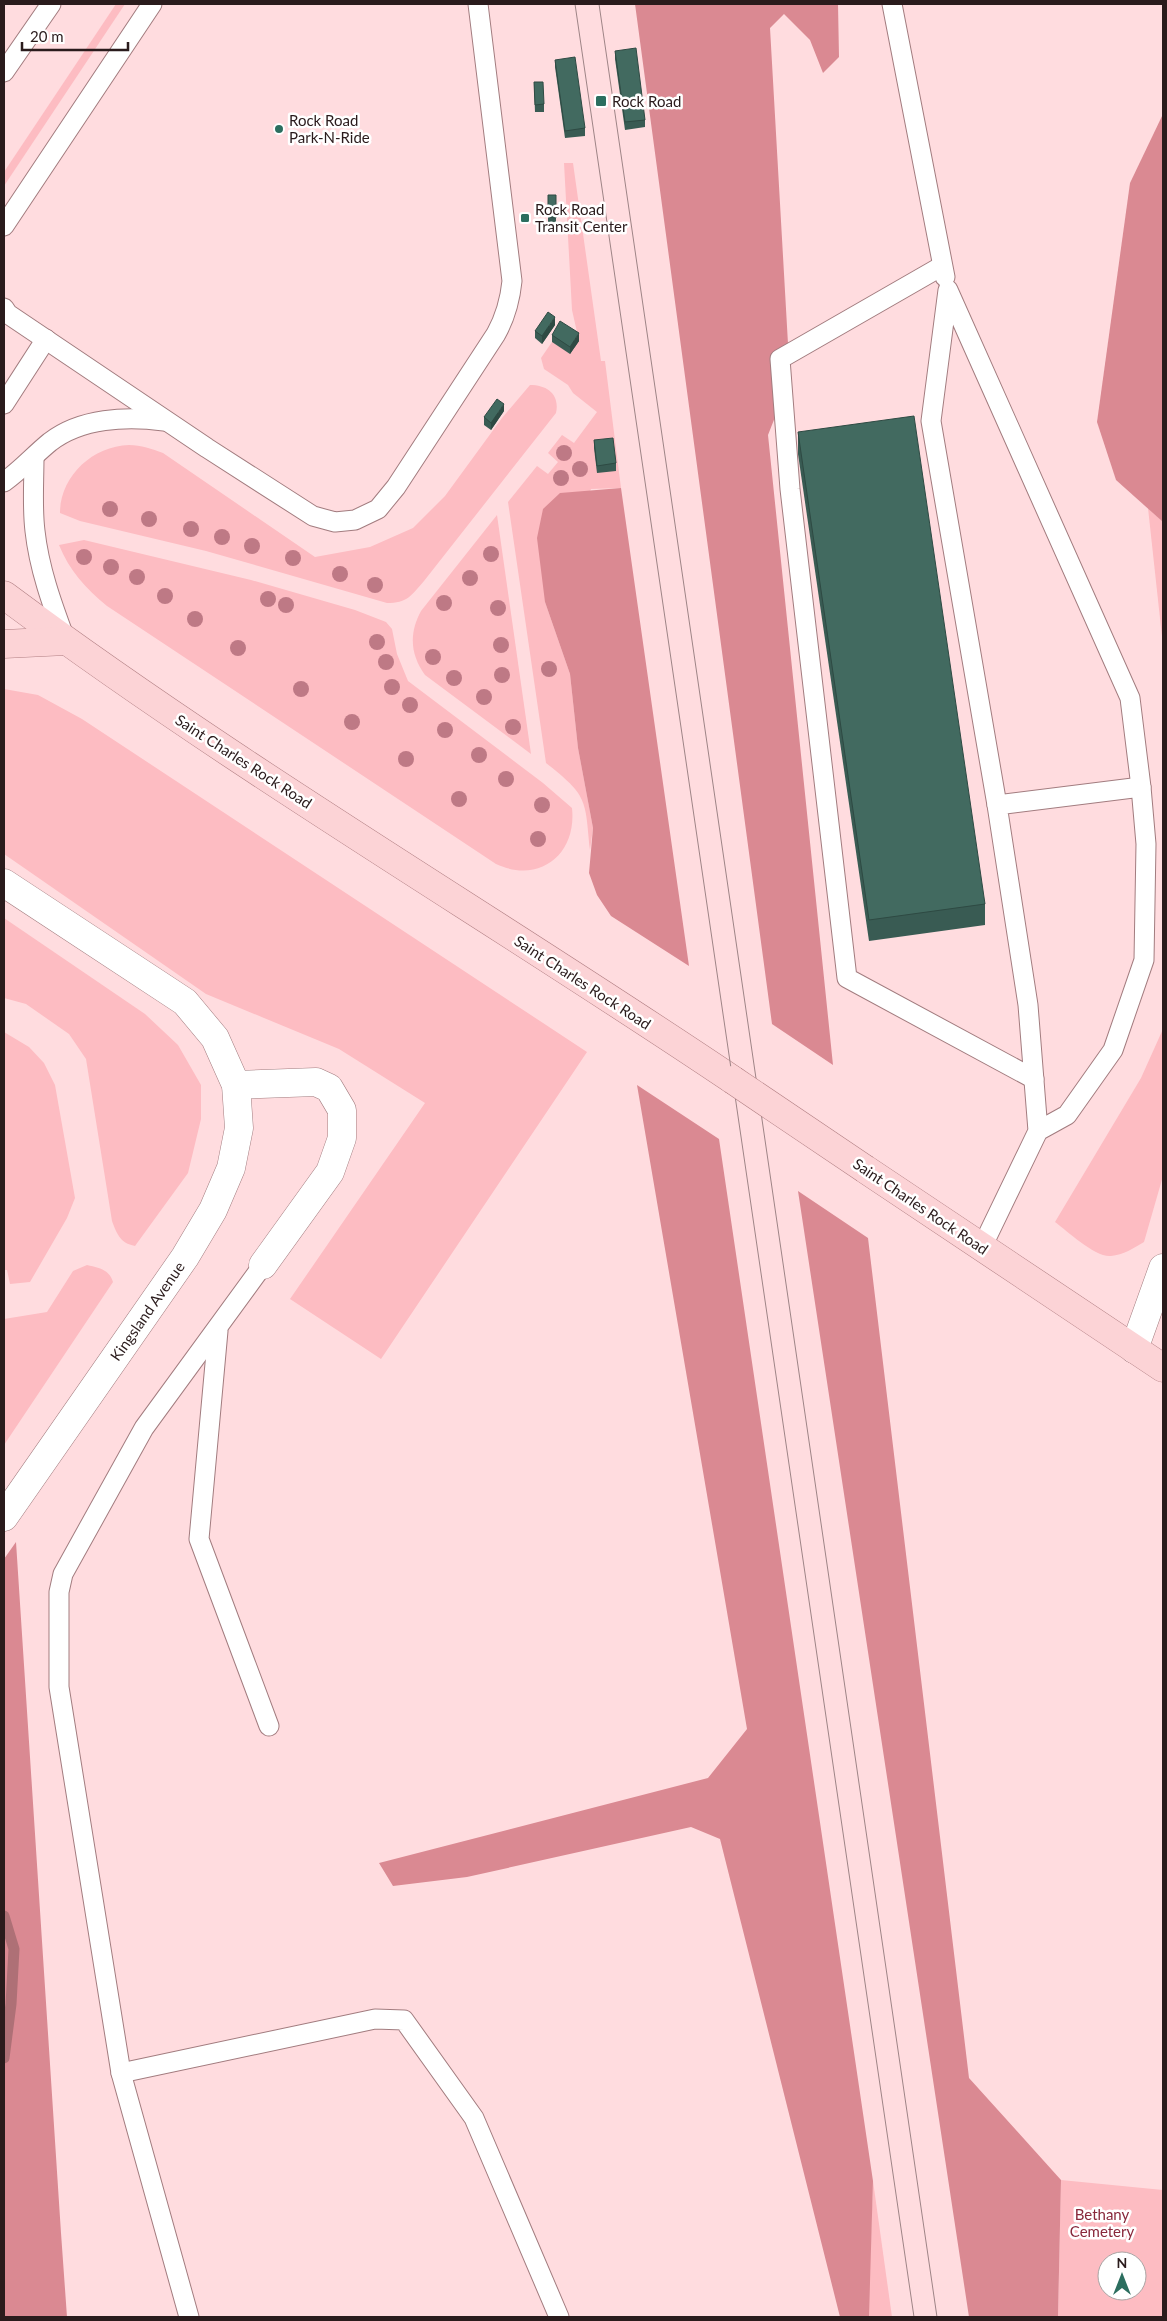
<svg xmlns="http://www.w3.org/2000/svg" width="1167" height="2321" viewBox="0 0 1167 2321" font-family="Lato,sans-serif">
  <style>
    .green { fill: #fdbcc2; fill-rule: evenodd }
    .forest { fill: #da8992 }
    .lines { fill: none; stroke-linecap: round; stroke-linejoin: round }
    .stream { stroke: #ae7076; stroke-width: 11 }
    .lane-casing { stroke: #a27c7f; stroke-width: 21 }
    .street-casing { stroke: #a27c7f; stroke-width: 29 }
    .primary-casing { stroke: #b17f83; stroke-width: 29 }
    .lane { stroke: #fff; stroke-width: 19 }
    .street { stroke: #fff; stroke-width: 28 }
    .primary { stroke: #fcd3d6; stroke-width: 28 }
    .tram { stroke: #9e8486; stroke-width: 1 }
    .primary-bridge-casing { stroke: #b17f83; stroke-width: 29; stroke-linecap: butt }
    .primary-bridge { stroke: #fcd3d6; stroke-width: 28 }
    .tree { fill: #be7985 }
    .wall { fill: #395b53 }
    .shaded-wall { fill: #2e4a43 }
    .building { fill: #426a60; stroke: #2e4a43 }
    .poi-dot { fill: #2c6e5f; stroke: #fff; stroke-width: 2 }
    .labels { text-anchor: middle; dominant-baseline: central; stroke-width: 5; stroke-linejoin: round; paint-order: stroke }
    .poi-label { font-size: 15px; fill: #2a1b1c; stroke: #fff; text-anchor: start }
    .street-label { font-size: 15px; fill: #2a1b1c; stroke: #fff }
    .park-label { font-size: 15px; fill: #88283b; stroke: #fff }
  </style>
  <rect width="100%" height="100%" fill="#ffdcdf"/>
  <g class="green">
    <polygon points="116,4 125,4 4,186 4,172"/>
    <path d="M564,163H573L601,361H605L621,488L591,489L545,602L570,674L578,748L593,828L590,850C585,799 588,796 546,763L508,502L537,466L548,474L558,462L548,453L562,435L574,443L597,412L573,393L568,385L544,369L541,358L552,342L579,341L572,310Z"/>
    <path d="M530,385C548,385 560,395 556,413L424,581C411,596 407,603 387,603L206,551L80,521L60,513C60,477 92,446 129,445C141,445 152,449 163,453L315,557L370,547L413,528L445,496L502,418Z"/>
    <polygon points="1148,508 1163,522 1163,646"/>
    <path d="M497,515L531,754L425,675C410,654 409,633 421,611Z"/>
    <path d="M84,540L251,580L355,610L386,622L392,629L397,654L408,681L543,783L572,808C577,855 539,884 496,864L107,606C86,589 69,570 59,545Z"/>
    <polygon points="4,689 38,695 82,719 587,1052 381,1359 290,1299 425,1103 339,1049 206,994 4,854"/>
    <path d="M4,918L145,1014L178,1045L201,1085V1119L188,1173L135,1246C120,1243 117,1234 112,1221L86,1059L69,1034L26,1004L4,998Z"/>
    <path d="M1163,1029V1176L1144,1242C1134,1248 1123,1255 1111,1256C1096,1258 1067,1231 1055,1222L1141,1078Z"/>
    <polygon points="4,1032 29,1047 44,1063 55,1085 75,1198 67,1218 30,1282 10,1284 7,1270 4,1270"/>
    <path d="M87,1265C99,1268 109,1269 113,1282L4,1445V1319L47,1312L73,1271Z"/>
    <path d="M1061,2180L1163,2190V2317H1058ZM1107,2261H1137V2291H1107Z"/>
    <polygon points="873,2181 892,2317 869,2317 868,2312"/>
  </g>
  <g class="forest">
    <polygon points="635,4 838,4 839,57 823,73 810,40 784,14 770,28 790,379 768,435 833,1065 772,1024"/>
    <polygon points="1163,114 1163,522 1116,480 1097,422 1130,183"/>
    <polygon points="621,488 689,966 611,916 597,895 589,873 593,828 578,748 570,674 545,602 537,538 543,509 560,493"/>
    <polygon points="637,1085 719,1139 873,2181 869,2317 840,2317 720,1839 691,1827 467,1877 393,1886 379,1863 708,1778 747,1729"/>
    <polygon points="798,1191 868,1238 969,2078 1061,2180 1058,2317 969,2317"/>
    <polygon points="16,1542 61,2233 67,2317 4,2317 4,1559"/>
  </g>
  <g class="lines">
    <polyline class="stream" points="4,1916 14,1949 11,2004 4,2058"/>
    <g class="lane-casing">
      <g id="lane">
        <polyline points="892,4 945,277"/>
        <polyline points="4,72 51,4"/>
        <polyline points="4,226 152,4"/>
        <polyline points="942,266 780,359 790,489 847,978 1034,1079"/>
        <path d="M4,308L8,314L207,448L313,516L335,522L355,520L378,509L396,487L496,334C506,316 510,301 512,281L478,4"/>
        <polyline points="4,404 46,339"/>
        <path d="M34,457C34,482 32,507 35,531C39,568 52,604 65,639"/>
        <path d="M4,482C21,470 34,455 50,442C81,418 126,416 164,421"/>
        <polyline points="997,805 931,421 948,290 1130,698 1141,787"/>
        <polyline points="982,1247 1038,1131 1028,1005 997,805 1141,787 1146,844 1144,960 1113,1050 1067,1115 1038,1131"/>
        <polyline points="218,1331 199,1539 269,1726"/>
        <polyline points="121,2073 375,2019 404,2020 474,2118 559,2317"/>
        <polyline points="189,2317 121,2073 59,1687 59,1592 63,1574 144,1428 263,1265"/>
      </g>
    </g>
    <g class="street-casing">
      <g id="street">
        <polyline points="4,883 185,1002 215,1038 236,1085 239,1128 231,1168 213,1210 185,1257 4,1517"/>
        <polyline points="236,1085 316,1082 329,1088 342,1110 342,1138 330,1172 263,1265"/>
        <polyline points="1134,1349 1163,1268"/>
      </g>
    </g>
    <g class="primary-casing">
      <g id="primary">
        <path d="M4,595C238,769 491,917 733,1080"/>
        <polyline points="4,644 66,641"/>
        <polyline points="865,1169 1163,1368"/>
      </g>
    </g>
    <use href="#lane" class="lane"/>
    <use href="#street" class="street"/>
    <use href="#primary" class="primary"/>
    <g class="tram">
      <polyline points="575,4 914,2317"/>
      <polyline points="599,4 937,2317"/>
    </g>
    <g class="primary-bridge-casing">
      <polyline id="primary-bridge" points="733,1080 865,1169"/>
    </g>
    <use href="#primary-bridge" class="primary-bridge"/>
  </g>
  <g class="tree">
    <circle cx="564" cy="453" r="8"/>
    <circle cx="580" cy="469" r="8"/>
    <circle cx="561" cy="478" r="8"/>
    <circle cx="110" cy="509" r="8"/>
    <circle cx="149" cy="519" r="8"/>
    <circle cx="191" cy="529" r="8"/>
    <circle cx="222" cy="537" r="8"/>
    <circle cx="252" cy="546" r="8"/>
    <circle cx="491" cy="554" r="8"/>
    <circle cx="84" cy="557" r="8"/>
    <circle cx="293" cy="558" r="8"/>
    <circle cx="111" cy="567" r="8"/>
    <circle cx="340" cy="574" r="8"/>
    <circle cx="137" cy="577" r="8"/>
    <circle cx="470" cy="578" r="8"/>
    <circle cx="375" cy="585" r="8"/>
    <circle cx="165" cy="596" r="8"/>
    <circle cx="268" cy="599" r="8"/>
    <circle cx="444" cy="603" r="8"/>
    <circle cx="286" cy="605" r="8"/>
    <circle cx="498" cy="608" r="8"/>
    <circle cx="195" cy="619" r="8"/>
    <circle cx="377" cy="642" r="8"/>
    <circle cx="501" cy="645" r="8"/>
    <circle cx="238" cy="648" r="8"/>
    <circle cx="433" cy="657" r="8"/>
    <circle cx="386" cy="662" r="8"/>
    <circle cx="549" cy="669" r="8"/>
    <circle cx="502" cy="675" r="8"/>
    <circle cx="454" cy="678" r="8"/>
    <circle cx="392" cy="687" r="8"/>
    <circle cx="301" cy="689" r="8"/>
    <circle cx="484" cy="697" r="8"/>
    <circle cx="410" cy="705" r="8"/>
    <circle cx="352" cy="722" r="8"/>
    <circle cx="513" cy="727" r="8"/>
    <circle cx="445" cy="730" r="8"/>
    <circle cx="479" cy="755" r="8"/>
    <circle cx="406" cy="759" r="8"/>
    <circle cx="506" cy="779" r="8"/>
    <circle cx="459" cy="799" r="8"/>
    <circle cx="542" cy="805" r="8"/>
    <circle cx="538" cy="839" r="8"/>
  </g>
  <g class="wall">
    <polygon points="615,51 645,120 645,127 625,130 615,59"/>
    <polygon points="555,60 585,128 585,136 565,138 555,67"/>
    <polygon points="534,82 544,104 544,112 535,112"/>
    <rect x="548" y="195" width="8" height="30"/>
    <polygon points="555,325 542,344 535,338 535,331"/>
    <polygon points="552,335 579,341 570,354 552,342"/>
    <polygon points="504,411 491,430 484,425 484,417"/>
    <polygon points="798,432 985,904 985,925 869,941 798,454"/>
    <polygon points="594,440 616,463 616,471 597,473 594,448"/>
  </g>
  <g class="shaded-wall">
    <polygon points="555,317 555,325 542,344 542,336"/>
    <polygon points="579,333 579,341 570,354 570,347"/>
    <polygon points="504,404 504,411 491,430 491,423"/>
  </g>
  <g class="building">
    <polygon points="636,48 645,120 625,122 615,51"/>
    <polygon points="575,57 585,128 565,131 555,60"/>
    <polygon points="534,82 543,82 544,104 535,105"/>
    <polygon points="548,195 556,195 556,218 548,217"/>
    <polygon points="548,312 555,317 542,336 535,331"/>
    <polygon points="560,321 579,333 570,347 552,335"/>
    <polygon points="497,399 504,404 491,423 484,417"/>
    <polygon points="914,416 985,904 869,920 798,432"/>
    <polygon points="613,438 616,463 597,466 594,440"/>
  </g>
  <g class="poi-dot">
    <rect x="595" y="95" width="12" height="12" rx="2.5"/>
    <circle cx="279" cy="129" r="5"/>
    <rect x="520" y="213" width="10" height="10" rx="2.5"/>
  </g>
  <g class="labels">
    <g class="poi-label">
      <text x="612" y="101">Rock Road</text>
      <text x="289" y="120">Rock Road<tspan x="289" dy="17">Park-N-Ride</tspan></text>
      <text x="535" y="209">Rock Road<tspan x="535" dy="17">Transit Center</tspan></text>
    </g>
    <g class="street-label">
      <text transform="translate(244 761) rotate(33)">Saint Charles Rock Road</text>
      <text transform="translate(583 982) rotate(33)">Saint Charles Rock Road</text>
      <text transform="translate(921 1206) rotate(34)">Saint Charles Rock Road</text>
      <text transform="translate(147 1311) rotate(-55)">Kingsland Avenue</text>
    </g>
    <g class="park-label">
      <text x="1102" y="2214">Bethany<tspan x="1102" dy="17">Cemetery</tspan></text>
    </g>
  </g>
  <rect width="1167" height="2321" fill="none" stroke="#2a1b1c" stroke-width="10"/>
  <g transform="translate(1122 2276)"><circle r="24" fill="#ffffff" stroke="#aaa4a4"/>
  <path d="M0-4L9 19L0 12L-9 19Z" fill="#2c6e5f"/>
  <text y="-8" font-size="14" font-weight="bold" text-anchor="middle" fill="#2a1b1c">N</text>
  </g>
  <path d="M22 42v8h106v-8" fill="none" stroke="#2a1b1c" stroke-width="2.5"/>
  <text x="30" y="42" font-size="15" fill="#2a1b1c" stroke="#ffffff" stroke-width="4" paint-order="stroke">20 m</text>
</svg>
